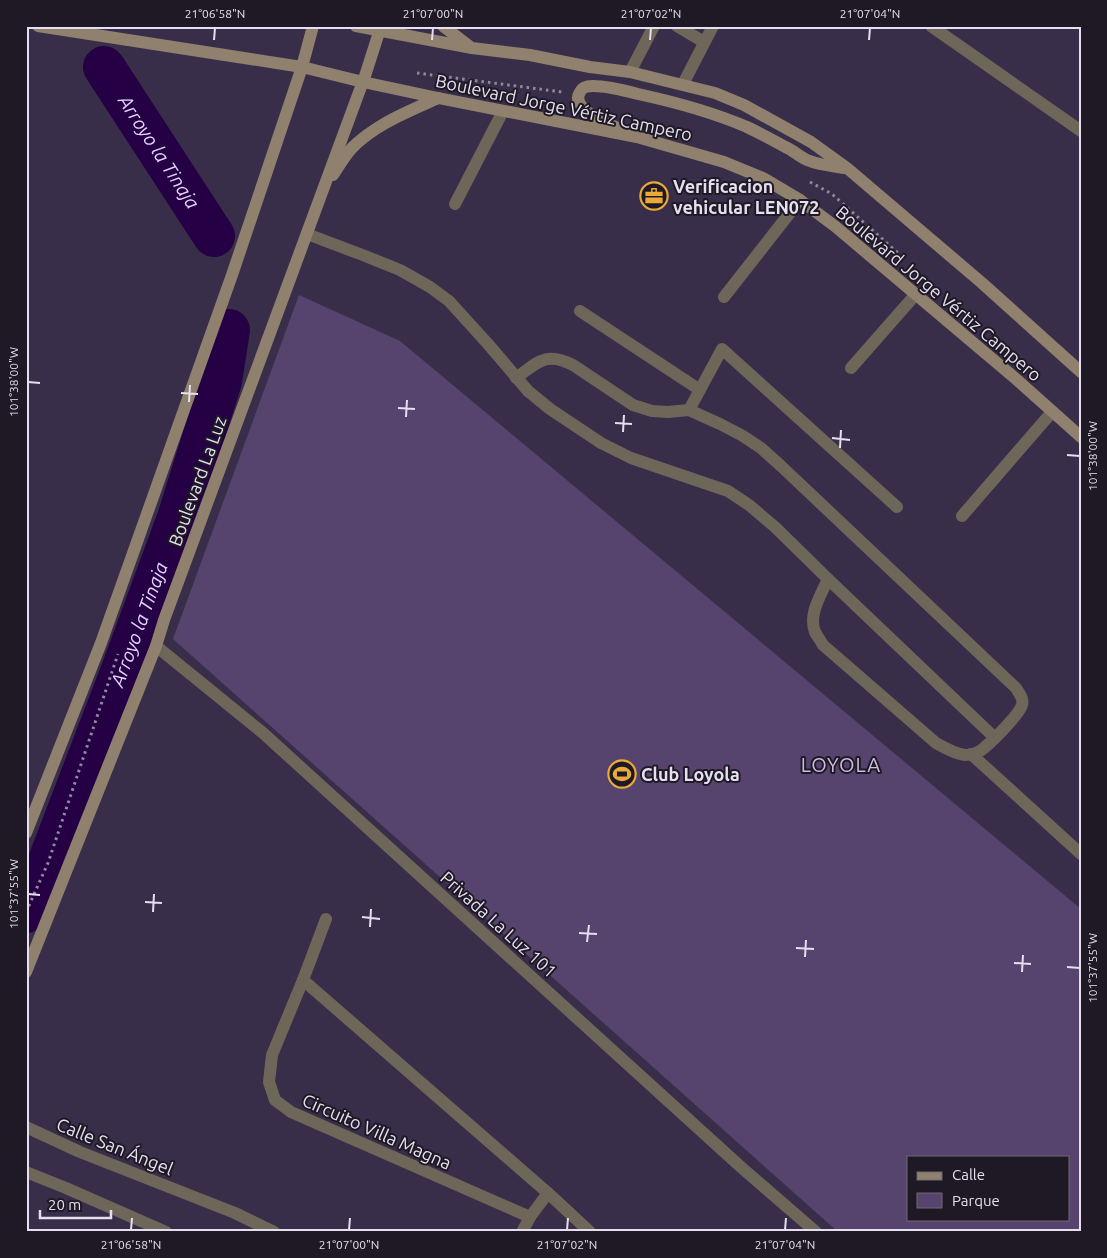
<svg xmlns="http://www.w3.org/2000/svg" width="1107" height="1258" viewBox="0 0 1107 1258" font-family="Ubuntu,sans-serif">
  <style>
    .green { fill: #56446f; fill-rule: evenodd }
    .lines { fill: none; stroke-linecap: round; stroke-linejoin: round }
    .river { stroke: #250044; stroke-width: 42 }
    .path { stroke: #91889e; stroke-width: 3; stroke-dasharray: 2.5 4; stroke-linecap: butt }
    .service { stroke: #6e6659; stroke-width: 12 }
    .minor { stroke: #6e6659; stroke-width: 12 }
    .secondary { stroke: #8f816d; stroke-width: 12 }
    .ticks { fill: none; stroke: #e5dff0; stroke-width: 2 }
    .labels { text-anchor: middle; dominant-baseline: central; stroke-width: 4; stroke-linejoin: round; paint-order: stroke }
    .street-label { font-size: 18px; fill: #e5dff0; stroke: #1e1925 }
    .poi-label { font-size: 18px; font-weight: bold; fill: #e5dff0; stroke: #1e1925; text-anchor: start }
    .water-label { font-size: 19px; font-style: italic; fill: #e4d4fe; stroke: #1e1925 }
    .quarter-label { font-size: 20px; letter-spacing: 1px; fill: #cabde0; stroke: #1e1925 }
    .neatline { fill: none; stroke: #e5dff0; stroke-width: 2 }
    .ticks-label { font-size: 12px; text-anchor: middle; fill: #e5dff0 }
  </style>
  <rect width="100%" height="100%" fill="#392e49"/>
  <path class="green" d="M299,295L400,341L1081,909V1232H838L173,639ZM908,1157H1068V1219H908Z"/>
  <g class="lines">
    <g class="river">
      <path id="s1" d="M104,67L214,236"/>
      <path id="s2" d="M26,912L48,863L122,670L178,518L221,381L229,330"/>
    </g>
    <g class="path">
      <polyline points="417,73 562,92"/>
      <polyline points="810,182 832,194 898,253"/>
      <polyline points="26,912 48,863 118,654"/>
    </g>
    <g class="service">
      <polyline points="677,26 704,42"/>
      <polyline points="630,72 654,26"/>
      <polyline points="683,84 713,26"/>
      <polyline points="455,204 503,111"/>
      <polyline points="307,234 360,254 400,270 430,287 449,301 488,344 528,391 550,409 601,443 631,458 728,491 749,505 775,527 828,579 994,737"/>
      <polyline points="724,297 800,200"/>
      <polyline points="580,311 700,390"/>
      <polyline points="851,368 916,294"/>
      <path d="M516,378C538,362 546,351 573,365L633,405L652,411L668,412L689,410L720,424L743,436L761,448L781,466L1016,688C1019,693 1024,699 1022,705C1019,715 989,745 980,751C976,753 969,755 965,755C955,754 945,748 936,743L823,645C821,641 817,636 815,632C808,614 821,595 828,579"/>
      <polyline points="689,410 722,349 897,507"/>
      <polyline points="962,516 1052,412"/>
      <polyline points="156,646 263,733 742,1168 816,1232"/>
      <polyline points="971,754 1081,854"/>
    </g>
    <g class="minor">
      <polyline points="931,26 1081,131"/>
      <polyline points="326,919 303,980 272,1055 269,1082 275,1100 291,1112 530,1217"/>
      <polyline points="303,980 548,1193 590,1232"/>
      <polyline points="26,1127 80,1152 235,1213 274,1232"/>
      <polyline points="26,1172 66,1188 166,1232"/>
      <polyline points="522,1232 530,1217 548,1193"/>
    </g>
    <g class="secondary">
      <polyline points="38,26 302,67 363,82 438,98 637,137 724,162 763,178 800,200 836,227 1016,379 1081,437"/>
      <polyline points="356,26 472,48 530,55 590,67 630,72 715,93 744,105 811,142 847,168 982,283 1081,372"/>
      <polyline points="443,26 469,46"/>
      <path d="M620,129C609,124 569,109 580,92C582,87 588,86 593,86C608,86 623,90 638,94C675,102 712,112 747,127C762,134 776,142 791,150C796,153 801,157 807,160C819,165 832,166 844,168"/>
      <path d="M333,175C339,166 344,157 351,149C375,124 408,112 438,98"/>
      <polyline points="26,833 101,643 232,275 302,67 313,26"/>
      <polyline points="26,972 156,646 164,620 365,76 381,26"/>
    </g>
  </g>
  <path class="ticks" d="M214,40L215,28M432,40L433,28M650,40L651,28M869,40L870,28M28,382L40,383M181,393L198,394M189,402L190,385M398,408L415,409M406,417L407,400M615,423L632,424M623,432L624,415M832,438L850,440M840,448L841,430M1067,455L1080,456M28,894L40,895M145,902L162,903M153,912L154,894M362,917L380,919M370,927L371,909M579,933L597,934M587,942L589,925M796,948L814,949M805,957L806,940M1014,963L1031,964M1067,967L1080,968M1022,972L1023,955M131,1230L132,1218M349,1230L350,1218M567,1230L568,1218M785,1230L786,1218"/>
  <defs>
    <g id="office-ring" transform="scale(1.4375)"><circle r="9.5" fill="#1e1925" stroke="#eaaa38" stroke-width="1.5"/><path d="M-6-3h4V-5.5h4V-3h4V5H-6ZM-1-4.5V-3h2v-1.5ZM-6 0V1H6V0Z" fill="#eaaa38"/></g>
    <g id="stadium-ring" transform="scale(1.4375)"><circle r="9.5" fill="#1e1925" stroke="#eaaa38" stroke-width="1.5"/><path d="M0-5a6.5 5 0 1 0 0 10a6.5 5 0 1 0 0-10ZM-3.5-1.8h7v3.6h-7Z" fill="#eaaa38"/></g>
  </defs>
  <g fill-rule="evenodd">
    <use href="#office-ring" x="654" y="196"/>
    <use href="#stadium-ring" x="622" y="774"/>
  </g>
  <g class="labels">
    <g class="street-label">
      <text transform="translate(564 107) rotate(12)">Boulevard Jorge Vértiz Campero</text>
      <text transform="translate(939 293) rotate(40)">Boulevard Jorge Vértiz Campero</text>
      <text transform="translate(197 481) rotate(-70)">Boulevard La Luz</text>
      <text transform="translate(499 924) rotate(42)">Privada La Luz 101</text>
      <text transform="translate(377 1131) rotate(24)">Circuito Villa Magna</text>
      <text transform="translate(115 1146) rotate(22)">Calle San Ángel</text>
    </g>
    <g class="poi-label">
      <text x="673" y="186">Verificacion<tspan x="673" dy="21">vehicular LEN072</tspan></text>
      <text x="641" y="774">Club Loyola</text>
    </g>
    <g class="water-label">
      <text stroke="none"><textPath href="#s1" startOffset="101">Arroyo la Tinaja</textPath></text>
      <text stroke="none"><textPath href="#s2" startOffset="309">Arroyo la Tinaja</textPath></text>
    </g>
    <g class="quarter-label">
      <text x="841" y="764">LOYOLA</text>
    </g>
  </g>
  <rect width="1107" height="1258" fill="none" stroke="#1e1925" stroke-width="55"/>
  <rect x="907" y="1156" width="162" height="65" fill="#1e1925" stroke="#6e6876"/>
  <rect x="917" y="1172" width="25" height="8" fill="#8f816d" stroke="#6e6876"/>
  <text x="952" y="1180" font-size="15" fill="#e5dff0">Calle</text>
  <rect x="917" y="1193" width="25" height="15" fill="#56446f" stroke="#6e6876"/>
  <text x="952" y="1206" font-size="15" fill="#e5dff0">Parque</text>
  <path d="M40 1210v8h71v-8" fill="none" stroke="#e5dff0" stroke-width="2.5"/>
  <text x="48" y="1210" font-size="15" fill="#e5dff0" stroke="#1e1925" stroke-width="4" paint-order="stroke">20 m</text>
  <rect x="28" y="28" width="1052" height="1202" class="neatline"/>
  <g class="ticks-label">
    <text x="215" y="18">21°06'58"N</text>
    <text x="433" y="18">21°07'00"N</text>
    <text x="651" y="18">21°07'02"N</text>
    <text x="870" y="18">21°07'04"N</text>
    <text transform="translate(14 382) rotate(-90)" y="4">101°38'00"W</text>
    <text transform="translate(1093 456) rotate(-90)" y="4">101°38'00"W</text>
    <text transform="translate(14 894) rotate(-90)" y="4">101°37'55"W</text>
    <text transform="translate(1093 968) rotate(-90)" y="4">101°37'55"W</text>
    <text x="131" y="1249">21°06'58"N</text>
    <text x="349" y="1249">21°07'00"N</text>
    <text x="567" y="1249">21°07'02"N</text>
    <text x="785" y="1249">21°07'04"N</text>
  </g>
</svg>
